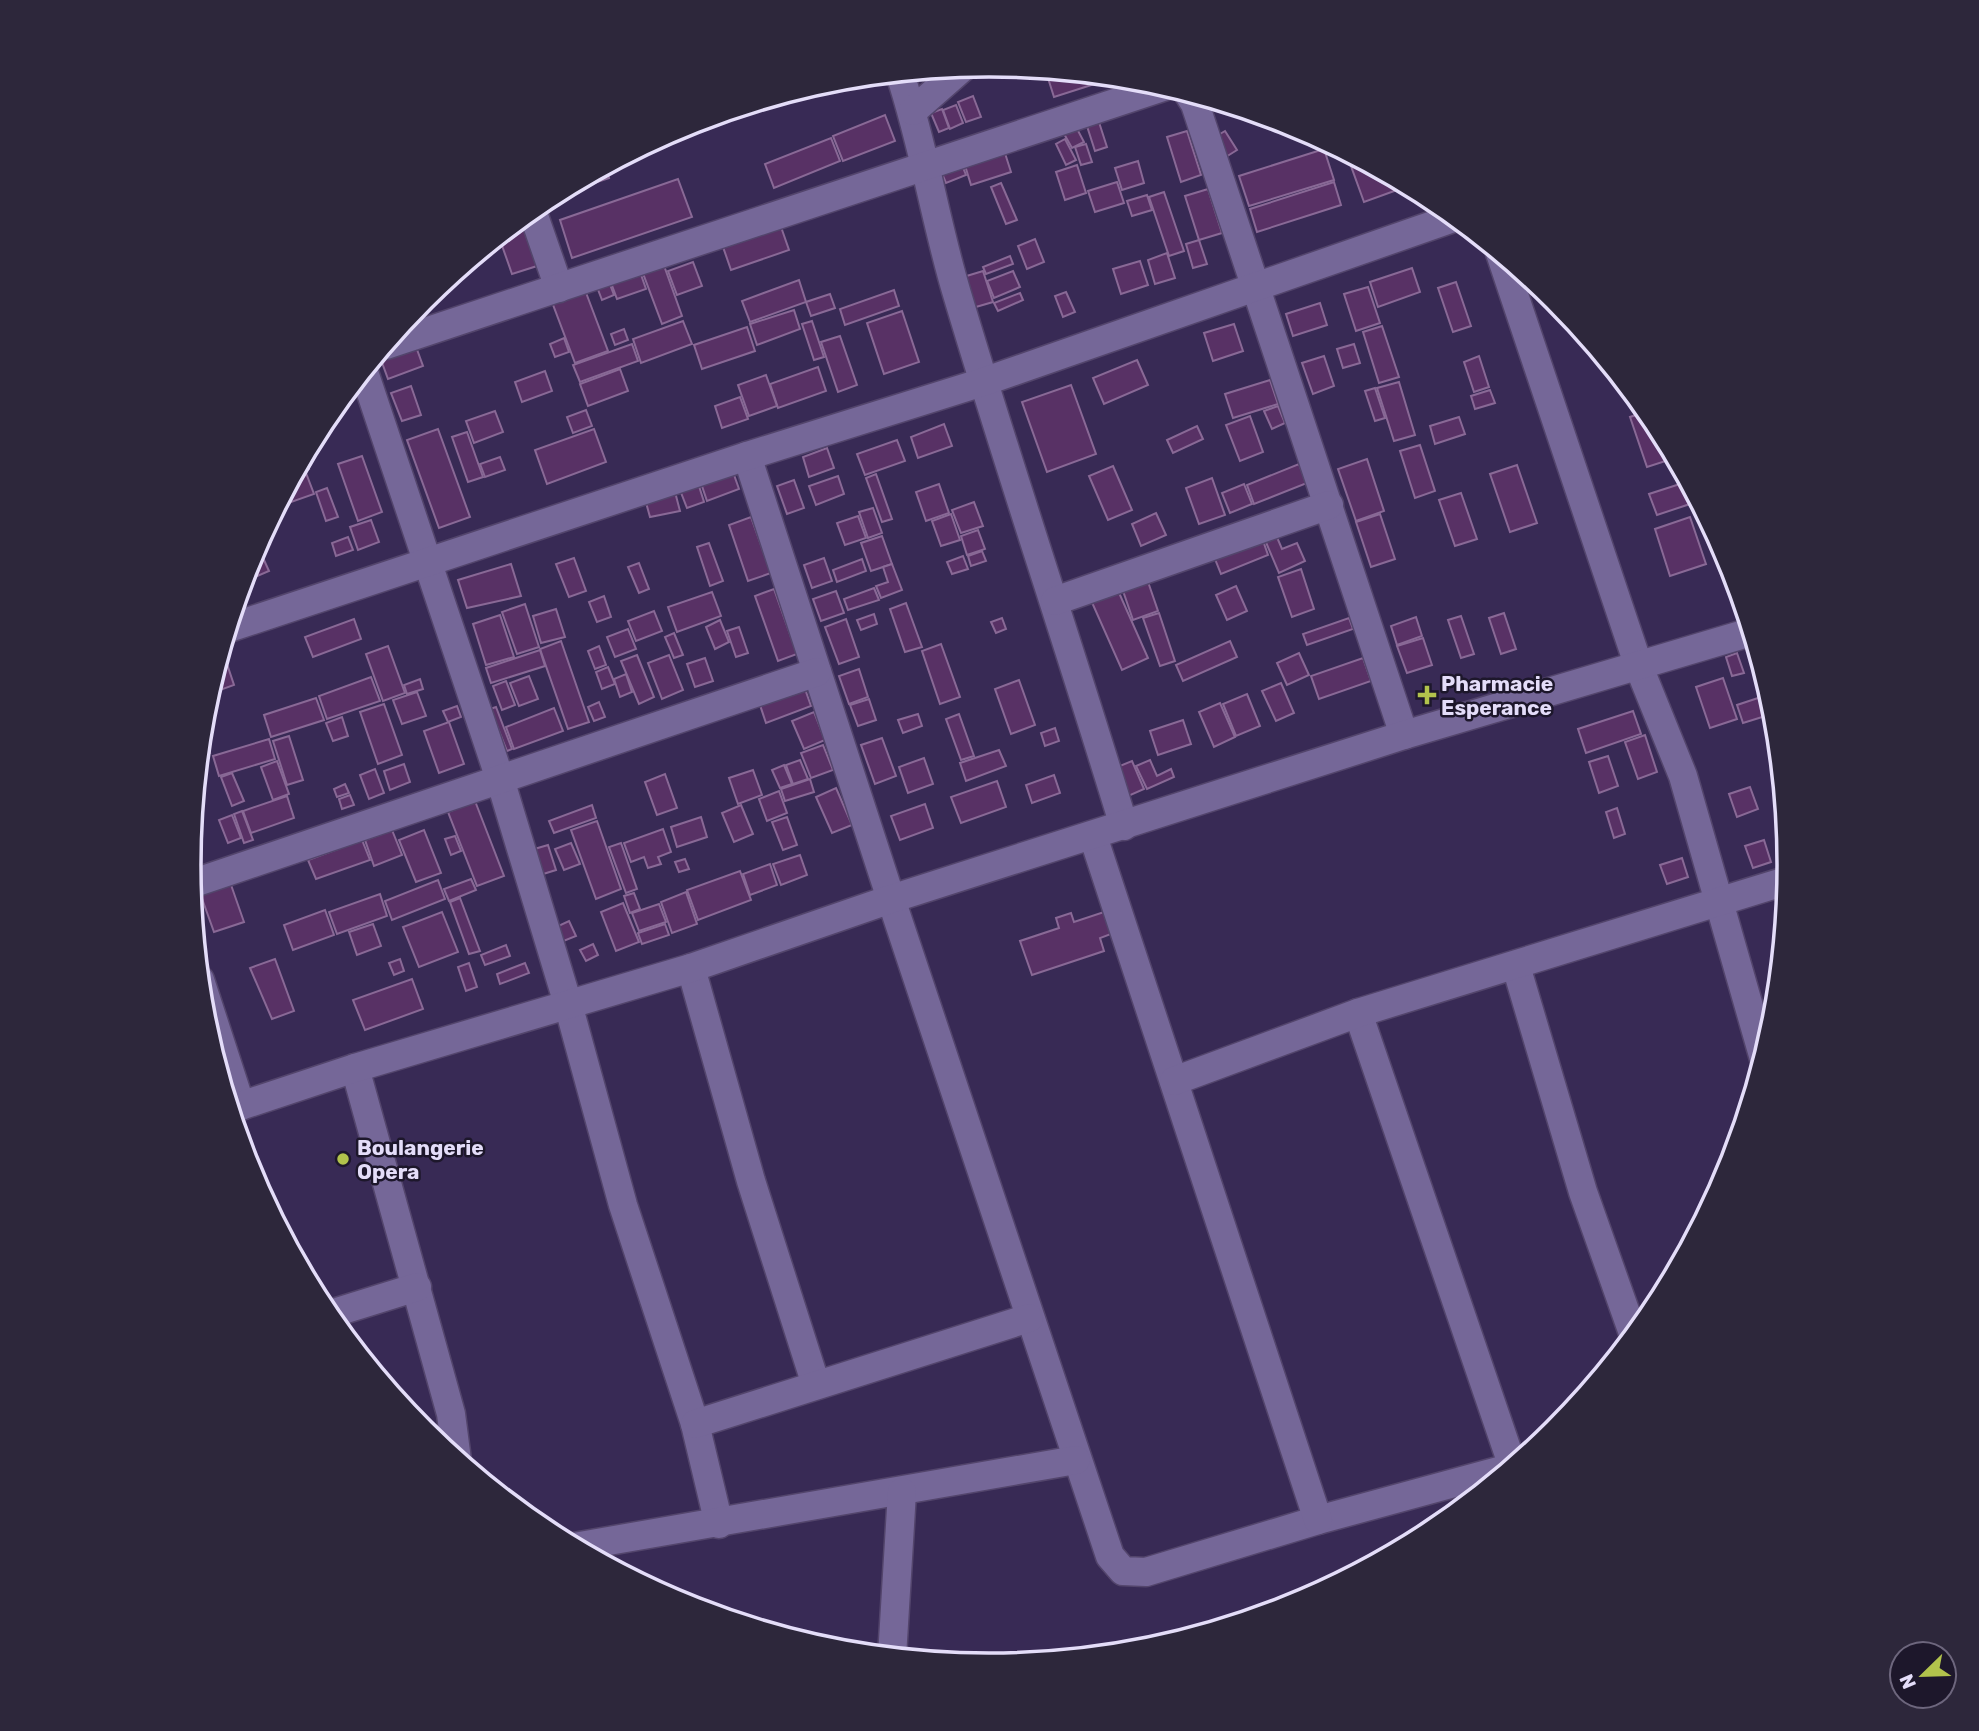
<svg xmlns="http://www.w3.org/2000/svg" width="1979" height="1731" viewBox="0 0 1979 1731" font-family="Rubik,sans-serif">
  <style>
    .building { fill: #583165; stroke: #896996; stroke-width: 2 }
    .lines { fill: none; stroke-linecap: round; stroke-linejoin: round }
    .minor-casing { stroke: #53456c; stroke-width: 31 }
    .minor { stroke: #756798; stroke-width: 28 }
    .poi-dot { fill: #b2c34c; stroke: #1d172b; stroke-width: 2.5 }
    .labels { text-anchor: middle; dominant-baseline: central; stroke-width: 5; stroke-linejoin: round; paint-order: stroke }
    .poi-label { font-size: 21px; font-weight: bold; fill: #e4ddf9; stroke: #1d172b; text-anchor: start }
    .rim { fill: none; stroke: #e4ddf9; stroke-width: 3.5 }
  </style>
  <rect width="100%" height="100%" fill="#382a55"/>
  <g class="building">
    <polygon points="1059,72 1106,76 1107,80 1054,97 1047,75"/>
    <polygon points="1119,78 1142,80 1119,97 1113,80"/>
    <polygon points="819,85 820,88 785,102 782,96"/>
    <polygon points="973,96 981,117 966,122 958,102"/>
    <polygon points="956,105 963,123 950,129 943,110"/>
    <polygon points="942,109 949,128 939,132 931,113"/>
    <polygon points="885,115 895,141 843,161 833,136"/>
    <polygon points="1097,116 1107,147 1095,151 1085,120"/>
    <polygon points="1075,125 1084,142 1072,148 1063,132"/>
    <polygon points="1187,131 1201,175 1181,182 1167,137"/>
    <polygon points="1225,131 1237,150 1221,160 1208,141"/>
    <polygon points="831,138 840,161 774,188 765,164"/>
    <polygon points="1065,139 1076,160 1066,165 1056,144"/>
    <polygon points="1086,144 1092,162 1081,165 1075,147"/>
    <polygon points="1003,147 1011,172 971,185 963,159"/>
    <polygon points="1324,149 1334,180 1249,206 1239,176"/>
    <polygon points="960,160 966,175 946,183 940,169"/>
    <polygon points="1138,161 1144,183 1122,190 1115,168"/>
    <polygon points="1363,162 1408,186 1364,202 1351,166"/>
    <polygon points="1077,165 1086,193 1065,200 1056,172"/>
    <polygon points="606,167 609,178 567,192 566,188"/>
    <polygon points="678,179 692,217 572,258 560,220"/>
    <polygon points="1117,182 1124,203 1095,212 1088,191"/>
    <polygon points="1334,182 1341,205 1257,232 1250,209"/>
    <polygon points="1001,183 1017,220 1006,224 991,187"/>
    <polygon points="1208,189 1222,233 1199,240 1185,196"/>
    <polygon points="1164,192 1184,251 1169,256 1149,197"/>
    <polygon points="1147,195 1152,210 1132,216 1127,201"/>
    <polygon points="522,224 537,266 512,274 499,237"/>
    <polygon points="780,224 789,250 731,270 722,244"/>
    <polygon points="1035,239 1044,262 1027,269 1018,246"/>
    <polygon points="1199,240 1207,264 1193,268 1186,244"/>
    <polygon points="1167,253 1175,278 1155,284 1148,260"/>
    <polygon points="1010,256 1013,264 986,274 983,267"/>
    <polygon points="662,260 682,316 662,324 641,268"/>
    <polygon points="1140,261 1148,285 1121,294 1113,269"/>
    <polygon points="693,262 702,286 677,295 668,271"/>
    <polygon points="1412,268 1420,292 1378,307 1370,282"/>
    <polygon points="639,269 646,289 617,299 610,280"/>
    <polygon points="983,271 993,302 969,309 960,278"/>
    <polygon points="1013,271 1020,287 994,298 987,281"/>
    <polygon points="799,280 806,302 750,322 742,301"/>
    <polygon points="609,282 614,295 602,300 597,287"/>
    <polygon points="1456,282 1471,326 1453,332 1438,288"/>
    <polygon points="1368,287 1380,323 1356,331 1344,294"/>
    <polygon points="585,290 608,351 575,363 552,302"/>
    <polygon points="894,290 899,306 845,325 840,309"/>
    <polygon points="1066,292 1075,312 1063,317 1055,296"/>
    <polygon points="1020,293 1023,300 998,311 994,303"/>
    <polygon points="830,294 835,308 811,316 806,302"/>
    <polygon points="1320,303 1327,325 1293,336 1286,314"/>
    <polygon points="794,310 800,329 757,345 750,324"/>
    <polygon points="902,311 919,362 884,374 867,323"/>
    <polygon points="683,321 692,344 641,363 633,339"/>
    <polygon points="812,321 824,357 814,360 802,324"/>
    <polygon points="1234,324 1243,351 1213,361 1204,333"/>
    <polygon points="1382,326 1399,377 1379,383 1363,332"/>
    <polygon points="747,327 755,351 702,369 694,345"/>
    <polygon points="624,329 628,340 615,345 611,334"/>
    <polygon points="840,336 857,385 838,392 821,342"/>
    <polygon points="564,338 569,352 555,357 550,344"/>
    <polygon points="415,344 423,366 388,379 380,357"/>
    <polygon points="632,344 638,361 580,382 573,365"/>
    <polygon points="1354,344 1360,363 1343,368 1337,349"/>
    <polygon points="1324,356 1334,386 1313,394 1302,363"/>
    <polygon points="1479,356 1489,387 1474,392 1464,362"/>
    <polygon points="1137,360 1148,385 1104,404 1093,378"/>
    <polygon points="818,367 826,391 778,408 770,384"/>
    <polygon points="620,369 628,391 588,406 580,384"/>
    <polygon points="545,371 552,391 522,402 515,382"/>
    <polygon points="766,375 777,406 749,416 738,385"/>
    <polygon points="1270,380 1278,404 1233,418 1225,394"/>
    <polygon points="1399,382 1415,435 1394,441 1377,388"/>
    <polygon points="1071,385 1096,454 1047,472 1022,402"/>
    <polygon points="411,386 421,415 402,421 391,393"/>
    <polygon points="1375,388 1385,418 1375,421 1365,391"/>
    <polygon points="1490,390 1495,403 1475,409 1471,396"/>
    <polygon points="740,397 748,419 722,428 715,406"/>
    <polygon points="1278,406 1285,423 1272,429 1264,411"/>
    <polygon points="586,410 592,426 573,433 567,417"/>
    <polygon points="495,411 503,432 474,443 466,421"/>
    <polygon points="1648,411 1675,458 1647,467 1630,417"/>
    <polygon points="1250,416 1263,452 1240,461 1226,425"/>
    <polygon points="1459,417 1465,434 1435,444 1430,426"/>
    <polygon points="944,424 952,446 918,458 911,437"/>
    <polygon points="1197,426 1203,439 1173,453 1167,440"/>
    <polygon points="438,429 470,517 439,528 407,440"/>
    <polygon points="594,429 606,462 547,484 535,450"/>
    <polygon points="467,432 483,477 468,482 452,437"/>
    <polygon points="897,440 905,461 865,475 857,454"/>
    <polygon points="1420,445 1435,491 1415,498 1400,451"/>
    <polygon points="827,448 834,468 809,477 803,457"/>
    <polygon points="305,456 309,469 295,474"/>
    <polygon points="362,456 382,512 358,521 338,464"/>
    <polygon points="500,457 505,470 485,477 480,464"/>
    <polygon points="1367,459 1384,511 1356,521 1338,469"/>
    <polygon points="1299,464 1307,483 1254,504 1247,485"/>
    <polygon points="1517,465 1537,523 1510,532 1490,474"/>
    <polygon points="1113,466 1132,510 1108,520 1089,476"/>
    <polygon points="733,472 739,489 707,501 701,483"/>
    <polygon points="306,473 314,494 277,507 293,478"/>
    <polygon points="876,474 892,519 882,522 866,478"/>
    <polygon points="838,476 844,494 816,505 809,486"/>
    <polygon points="1212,478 1225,515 1199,524 1186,488"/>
    <polygon points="794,480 804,508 787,514 777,486"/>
    <polygon points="698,483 704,502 687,508 680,490"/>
    <polygon points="1683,483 1690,504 1657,515 1649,494"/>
    <polygon points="939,484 949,513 926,521 916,492"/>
    <polygon points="1244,484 1252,504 1230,513 1222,493"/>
    <polygon points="327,488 338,517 326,521 316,492"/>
    <polygon points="675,492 680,511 650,517 645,499"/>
    <polygon points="1461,493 1477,539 1455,546 1439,500"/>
    <polygon points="974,502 983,526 961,533 952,510"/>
    <polygon points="873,508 882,533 868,538 859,512"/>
    <polygon points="1156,513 1166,535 1141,546 1132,524"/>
    <polygon points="951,514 960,540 941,546 932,521"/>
    <polygon points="1380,514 1395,559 1371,567 1356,522"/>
    <polygon points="858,516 866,538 845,545 837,523"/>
    <polygon points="751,517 771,573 748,581 729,525"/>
    <polygon points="1690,517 1706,564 1670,576 1655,529"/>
    <polygon points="371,520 379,542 358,550 350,527"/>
    <polygon points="265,529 270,544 255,548"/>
    <polygon points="978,530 985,549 967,555 961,536"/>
    <polygon points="1261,535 1268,555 1221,574 1213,554"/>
    <polygon points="1276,535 1282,549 1297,543 1305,561 1279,573 1265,540"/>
    <polygon points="882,536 892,564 871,571 861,543"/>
    <polygon points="348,537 353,550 336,556 332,543"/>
    <polygon points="709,543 723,581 710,586 697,547"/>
    <polygon points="259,549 269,571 243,582 250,559"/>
    <polygon points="982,551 986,561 971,566 968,556"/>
    <polygon points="963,556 968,569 952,574 947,562"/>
    <polygon points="574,558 586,591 569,597 556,564"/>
    <polygon points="824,558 832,581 812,588 804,565"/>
    <polygon points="862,559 866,571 837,582 833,570"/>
    <polygon points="639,563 649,589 639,593 628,567"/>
    <polygon points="511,564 521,596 467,608 458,580"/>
    <polygon points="892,564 902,590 881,598 876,586 888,582 883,567"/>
    <polygon points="1301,569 1314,609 1292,617 1278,577"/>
    <polygon points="1146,576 1158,611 1133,620 1121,585"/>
    <polygon points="1116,586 1148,658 1122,670 1090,598"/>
    <polygon points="1236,586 1247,611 1227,620 1216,595"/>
    <polygon points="874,588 879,600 848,610 844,599"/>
    <polygon points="774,589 797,654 778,661 755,596"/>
    <polygon points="836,591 844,613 821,621 813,599"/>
    <polygon points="712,592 721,616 677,632 668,607"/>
    <polygon points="604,596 611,617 597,622 589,602"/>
    <polygon points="906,603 922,647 905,652 890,609"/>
    <polygon points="525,604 539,647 517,654 502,612"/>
    <polygon points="556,609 565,637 541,643 533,616"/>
    <polygon points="654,611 662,631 636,641 628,621"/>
    <polygon points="1159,613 1175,661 1160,666 1143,618"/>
    <polygon points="1504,613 1516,649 1501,654 1489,618"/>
    <polygon points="874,614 877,624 861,630 857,620"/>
    <polygon points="500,615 514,657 486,665 473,624"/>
    <polygon points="1461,616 1474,654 1461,658 1448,620"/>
    <polygon points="1416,617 1422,636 1397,645 1391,626"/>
    <polygon points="1002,618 1006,629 996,633 991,622"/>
    <polygon points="1349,618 1353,629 1307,645 1303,634"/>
    <polygon points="354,619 361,639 313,657 305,637"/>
    <polygon points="846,619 859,657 839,664 825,627"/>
    <polygon points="720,620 729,642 715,649 706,627"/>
    <polygon points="739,627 748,653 736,657 727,631"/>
    <polygon points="628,629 636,649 615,657 607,637"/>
    <polygon points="674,633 683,655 674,658 665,637"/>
    <polygon points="1423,638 1432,665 1407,673 1397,646"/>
    <polygon points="561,641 589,722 568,729 540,649"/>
    <polygon points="1230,641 1237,657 1183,681 1176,665"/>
    <polygon points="941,644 960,697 940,704 922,651"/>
    <polygon points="388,646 405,693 383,701 366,654"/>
    <polygon points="599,646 606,665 595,669 588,651"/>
    <polygon points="540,650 545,666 491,683 486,668"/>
    <polygon points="1299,653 1309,675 1287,685 1277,663"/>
    <polygon points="1737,653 1744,673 1732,676 1726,657"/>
    <polygon points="637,655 654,697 639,704 621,661"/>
    <polygon points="669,655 683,690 662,699 648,663"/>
    <polygon points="705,658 713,681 695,687 687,664"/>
    <polygon points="1363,658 1371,681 1319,699 1311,676"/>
    <polygon points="226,661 234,685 209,694 218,664"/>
    <polygon points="608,667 615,684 602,689 596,672"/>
    <polygon points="859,669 868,697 849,704 839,676"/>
    <polygon points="626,674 632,692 620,697 614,679"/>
    <polygon points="529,676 538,699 519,706 510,683"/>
    <polygon points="371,677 380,701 327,719 319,696"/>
    <polygon points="1723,678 1737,719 1710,728 1696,687"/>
    <polygon points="420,679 423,689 407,694 404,685"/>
    <polygon points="1019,680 1035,725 1011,734 995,689"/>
    <polygon points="506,681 515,705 502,710 493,686"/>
    <polygon points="1281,683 1294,713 1276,721 1262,691"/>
    <polygon points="805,689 811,706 766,723 760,705"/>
    <polygon points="417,692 426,716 402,724 393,700"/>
    <polygon points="1247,694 1260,726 1236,736 1223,704"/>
    <polygon points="1770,694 1775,713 1743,723 1737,705"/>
    <polygon points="316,698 324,720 271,737 264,715"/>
    <polygon points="869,699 876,720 858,726 850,705"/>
    <polygon points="599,702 605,717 594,721 588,707"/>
    <polygon points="1220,703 1235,737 1214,747 1199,712"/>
    <polygon points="384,704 402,755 378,764 360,712"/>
    <polygon points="457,706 461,717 448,722 443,711"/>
    <polygon points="496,707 512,749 507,751 493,716 487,710"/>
    <polygon points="554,708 563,731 514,749 506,727"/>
    <polygon points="1633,711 1641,734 1586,753 1578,729"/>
    <polygon points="814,712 825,740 804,749 792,721"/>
    <polygon points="918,714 922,726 903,733 898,720"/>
    <polygon points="959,714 974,756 961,760 946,719"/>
    <polygon points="342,717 348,736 333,741 326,723"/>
    <polygon points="1183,720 1191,744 1158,755 1150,731"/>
    <polygon points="449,722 464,764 439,773 424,731"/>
    <polygon points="1055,728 1059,741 1045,746 1041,733"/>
    <polygon points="1645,735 1657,772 1638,779 1625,742"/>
    <polygon points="289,736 303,780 287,785 273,741"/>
    <polygon points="205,738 210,753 199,757 201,740"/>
    <polygon points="882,738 896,776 875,784 861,745"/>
    <polygon points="269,739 275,759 219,776 213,756"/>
    <polygon points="823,745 833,770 811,778 801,753"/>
    <polygon points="999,750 1006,766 966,781 960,763"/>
    <polygon points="1608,756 1618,786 1599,793 1589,762"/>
    <polygon points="924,758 933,784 908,793 899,767"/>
    <polygon points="800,760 808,779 793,784 786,765"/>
    <polygon points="1150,760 1157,776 1171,769 1174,777 1147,789 1136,766"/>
    <polygon points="277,761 289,794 273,800 261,767"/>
    <polygon points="1132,761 1144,789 1126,797 1115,768"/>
    <polygon points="404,764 410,782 390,790 384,771"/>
    <polygon points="784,765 792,784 780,788 772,770"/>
    <polygon points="375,769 384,793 369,799 360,775"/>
    <polygon points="753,770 762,795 738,804 729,778"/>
    <polygon points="232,773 244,801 232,806 221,777"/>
    <polygon points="665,774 677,808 657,815 645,782"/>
    <polygon points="1054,775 1060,793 1032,803 1026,785"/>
    <polygon points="810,779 814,792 785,801 781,789"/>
    <polygon points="997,781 1006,807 961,823 951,797"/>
    <polygon points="345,784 349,793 337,797 334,789"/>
    <polygon points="1750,787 1758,809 1737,817 1729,794"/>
    <polygon points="836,788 852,825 832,833 816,797"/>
    <polygon points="779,791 787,813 767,821 759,799"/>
    <polygon points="350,795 354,805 342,809 339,799"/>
    <polygon points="287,796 294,818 251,833 243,811"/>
    <polygon points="475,801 504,876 477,886 448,812"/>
    <polygon points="925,804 933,828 900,840 891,816"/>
    <polygon points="592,805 596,818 554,833 549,821"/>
    <polygon points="741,805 753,834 734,842 722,813"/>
    <polygon points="1617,808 1625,834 1614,838 1606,812"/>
    <polygon points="242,811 253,840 244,843 234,814"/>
    <polygon points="232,815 241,838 228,843 219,820"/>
    <polygon points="701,817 707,837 677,847 671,827"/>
    <polygon points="787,817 797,845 783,850 772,822"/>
    <polygon points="597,821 621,889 596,899 571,830"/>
    <polygon points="663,829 671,852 658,857 661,864 648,868 644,857 631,862 624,843"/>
    <polygon points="192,830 201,854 189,858"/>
    <polygon points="392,830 402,855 374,866 365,840"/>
    <polygon points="424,830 441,873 416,882 399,840"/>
    <polygon points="455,836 461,851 451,855 445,839"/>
    <polygon points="362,840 370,860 316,879 308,860"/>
    <polygon points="1764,840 1771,862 1753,868 1745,846"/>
    <polygon points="571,843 580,864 564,870 555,849"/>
    <polygon points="621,843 637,889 626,893 609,847"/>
    <polygon points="548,845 556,870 540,875 531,850"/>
    <polygon points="800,855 807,875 781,885 773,864"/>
    <polygon points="1682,858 1688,877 1667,884 1660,865"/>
    <polygon points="685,859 689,869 679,872 675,862"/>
    <polygon points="770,864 777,885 750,895 743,874"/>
    <polygon points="740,871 751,900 698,920 687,890"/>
    <polygon points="471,879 476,890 449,901 444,889"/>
    <polygon points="438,880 445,899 392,920 385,901"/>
    <polygon points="230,882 244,922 214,932 200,893"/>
    <polygon points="686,892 697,924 672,933 661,902"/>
    <polygon points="634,893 640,909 630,913 624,896"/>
    <polygon points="380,894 387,916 337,934 329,912"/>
    <polygon points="460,898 480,951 469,954 450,902"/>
    <polygon points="623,903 639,942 616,951 601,912"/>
    <polygon points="659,904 666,922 639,931 632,913"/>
    <polygon points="325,910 334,935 293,950 284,925"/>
    <polygon points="442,912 458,952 419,967 403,927"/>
    <polygon points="1104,912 1111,934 1100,938 1104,951 1032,975 1020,941 1059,928 1056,918 1071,913 1074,922"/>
    <polygon points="569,921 576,936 561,942 554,928"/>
    <polygon points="373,924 381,946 357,955 349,932"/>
    <polygon points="665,924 669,935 642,944 638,933"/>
    <polygon points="593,944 598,955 586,961 580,950"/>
    <polygon points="506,945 510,956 485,965 481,955"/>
    <polygon points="275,959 294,1011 272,1019 250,968"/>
    <polygon points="400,959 404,971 394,975 389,963"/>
    <polygon points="469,963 477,987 466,991 458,967"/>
    <polygon points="525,963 529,973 500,984 497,974"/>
    <polygon points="412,979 423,1009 365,1030 353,1000"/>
  </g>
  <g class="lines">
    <g class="minor-casing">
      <g id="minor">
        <path d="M900,74C924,146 935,221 957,294C1010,472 1070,648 1124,826"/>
        <polyline points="1188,93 1195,104 1404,735"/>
        <polyline points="913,111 963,67"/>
        <polyline points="532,210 559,288"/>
        <polyline points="1500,253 1639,667 1683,776 1764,1059"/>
        <polyline points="386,345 1166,86"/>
        <polyline points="364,372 500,779 568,1004 623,1205 695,1424 719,1524"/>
        <polyline points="747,456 891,899 1110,1556 1123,1571 1146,1572 1318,1520 1513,1467"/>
        <polyline points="1055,601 1329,505"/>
        <polyline points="229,628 747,456 983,382 1456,217"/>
        <polyline points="1093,836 1318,1520"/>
        <polyline points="191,884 817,672"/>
        <polyline points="1516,966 1583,1192 1634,1336"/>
        <polyline points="691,968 751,1181 816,1385"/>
        <polyline points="200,980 241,1106"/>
        <polyline points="1358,1013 1513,1467"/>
        <polyline points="355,1068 451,1414 457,1460"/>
        <polyline points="1174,1081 1358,1013 1789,880"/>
        <polyline points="231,1109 355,1068 691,968 891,899 1404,735 1751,632"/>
        <polyline points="327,1315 417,1287"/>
        <polyline points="695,1424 1029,1318"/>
        <polyline points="574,1547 1076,1460"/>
        <polyline points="892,1657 902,1492"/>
      </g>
    </g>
    <use href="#minor" class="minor"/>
  </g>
  <g class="poi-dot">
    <path d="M1423.5 684.5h7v7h7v7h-7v7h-7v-7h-7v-7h7z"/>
    <circle cx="343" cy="1159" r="7"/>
  </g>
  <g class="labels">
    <g class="poi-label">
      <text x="1441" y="683">Pharmacie<tspan x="1441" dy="24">Esperance</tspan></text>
      <text x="357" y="1147">Boulangerie<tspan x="357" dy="24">Opera</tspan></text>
    </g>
  </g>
  <path d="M0 0H1979V1731H0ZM201 865a788 788 0 1 1 1576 0a788 788 0 1 1-1576 0Z" fill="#2d273b" fill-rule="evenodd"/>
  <path class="rim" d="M201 865a788 788 0 1 1 1576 0a788 788 0 1 1-1576 0Z"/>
  <g transform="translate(1923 1675) rotate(247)"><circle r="33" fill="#1d172b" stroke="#6d667d" stroke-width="2"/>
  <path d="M0-5L12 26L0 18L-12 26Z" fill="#b2c34c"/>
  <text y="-10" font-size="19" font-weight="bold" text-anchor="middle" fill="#e4ddf9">N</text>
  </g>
</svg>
